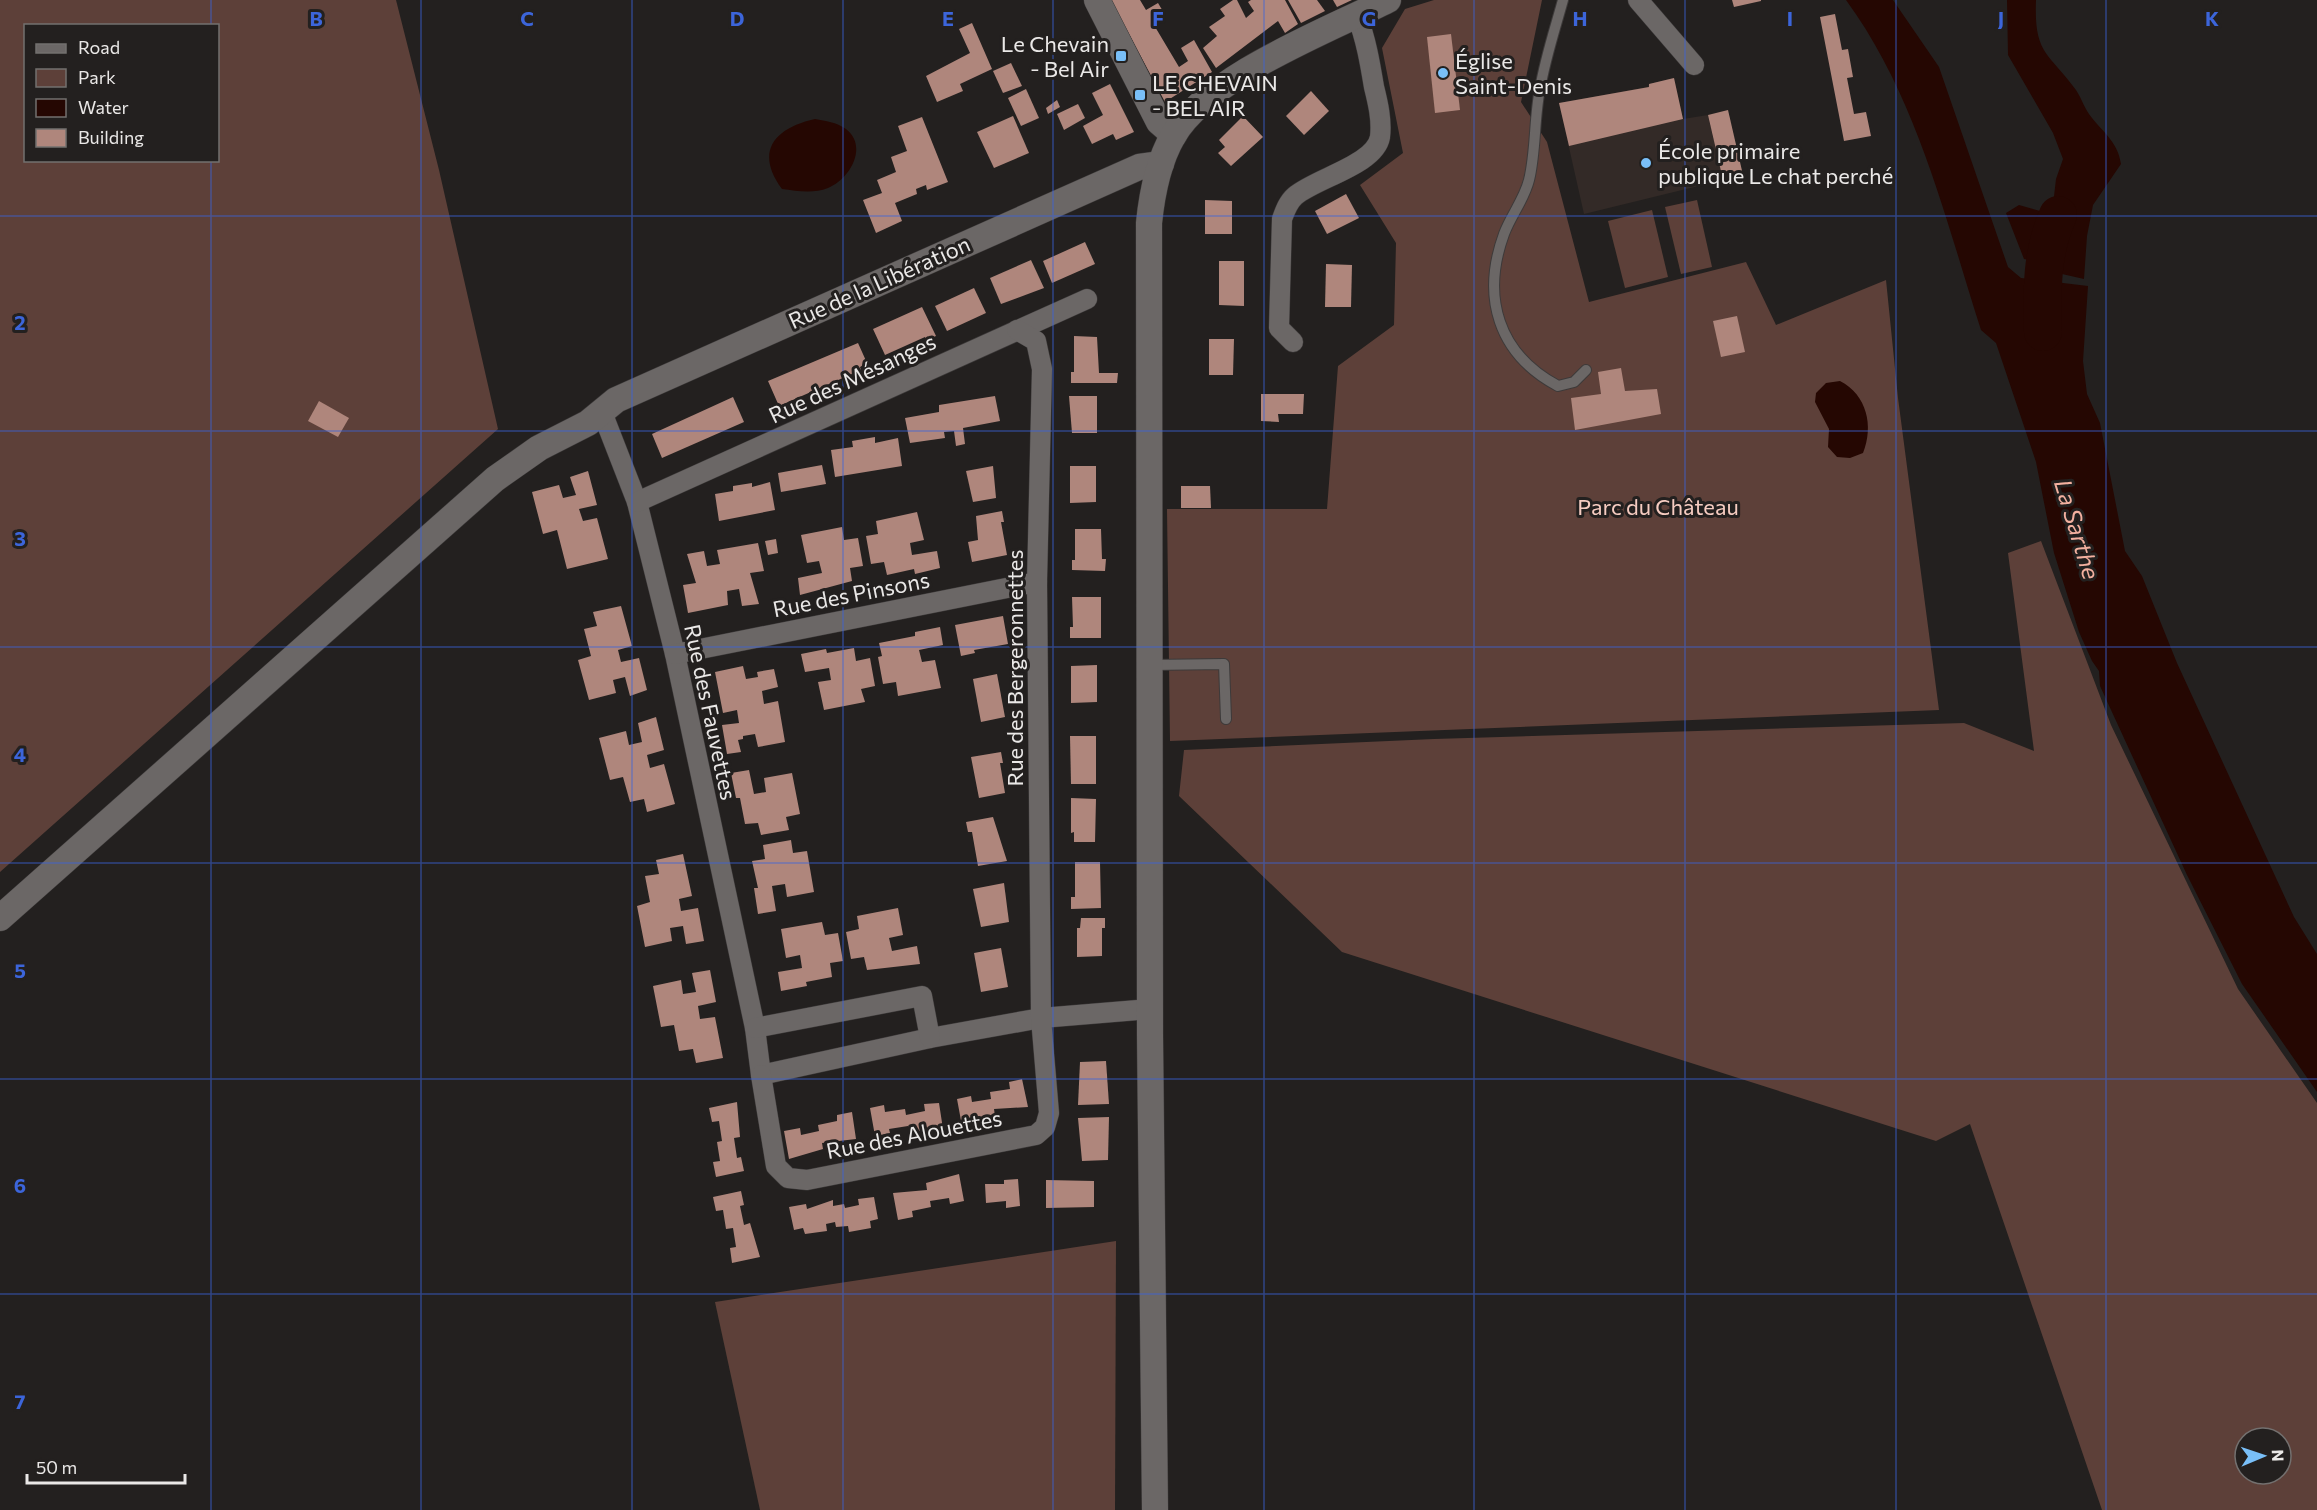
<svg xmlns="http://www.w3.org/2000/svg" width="2317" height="1510" viewBox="0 0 2317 1510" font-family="Commissioner,sans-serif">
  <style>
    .built { fill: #332a27 }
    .green { fill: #5d4039; fill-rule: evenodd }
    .water { fill: #250702 }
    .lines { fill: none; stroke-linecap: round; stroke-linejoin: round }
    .river { stroke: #250702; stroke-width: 38 }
    .building { fill: #af867c }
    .service-casing { stroke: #3d3a3a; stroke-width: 12 }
    .minor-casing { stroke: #3d3a3a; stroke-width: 21 }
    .tertiary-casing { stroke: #3d3a3a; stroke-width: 27 }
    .service { stroke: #6b6766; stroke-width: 10 }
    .minor { stroke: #6b6766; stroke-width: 20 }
    .tertiary { stroke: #6b6766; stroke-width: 26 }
    .grid { fill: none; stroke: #3c65da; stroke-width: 1.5; stroke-opacity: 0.55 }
    .poi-dot { fill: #79bff8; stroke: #23201f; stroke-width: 2 }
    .labels { text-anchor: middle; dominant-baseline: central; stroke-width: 6; stroke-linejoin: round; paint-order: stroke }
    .poi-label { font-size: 22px; fill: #eae8e7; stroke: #23201f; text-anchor: start }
    .street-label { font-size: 22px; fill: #eae8e7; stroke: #23201f }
    .park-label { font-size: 22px; fill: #f6ccc1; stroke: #23201f }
    .water-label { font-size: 24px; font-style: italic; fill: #f3b09f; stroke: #23201f }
    .grid-label { font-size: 20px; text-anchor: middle; font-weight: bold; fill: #3c65da; stroke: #23201f; stroke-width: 6; stroke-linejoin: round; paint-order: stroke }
  </style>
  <rect width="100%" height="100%" fill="#23201f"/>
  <polygon class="built" points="1674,78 1683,119 1708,115 1723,180 1584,214 1559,103 1648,87 1649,84"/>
  <g class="green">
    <path d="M0,0H396L439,170L498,429L0,872ZM26,26H218V160H26Z"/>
    <polygon points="1434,0 1542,0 1521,102 1547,142 1589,302 1746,262 1776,325 1886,280 1898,398 1939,710 1170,741 1167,509 1327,509 1338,366 1394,325 1396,243 1360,185 1403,153 1382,48 1405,9"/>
    <polygon points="1697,200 1712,267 1681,274 1665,207"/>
    <polygon points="1652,210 1668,277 1625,288 1608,221"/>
    <path d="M2041,541L2111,725L2238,989L2317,1103V1510H2102L1970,1124L1936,1141L1342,952L1179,796L1184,750L1434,739L1964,723L2034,751L2008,553ZM2245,1438H2281V1474H2245Z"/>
    <polygon points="1116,1241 1115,1510 760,1510 715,1302"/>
  </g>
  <g class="water">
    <path d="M1846,0H1893L1939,67L2008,267L2021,278L2088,286L2083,361L2087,394L2100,423L2125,551L2142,576L2177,663L2294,917L2317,954V1092L2242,984L2187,875L2100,686L2099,671L2092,661L2079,632L2054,553L2036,462L1996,343L1981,330C1945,218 1917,97 1846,0Z"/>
    <path d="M2007,0H2036C2034,54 2047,51 2076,90C2082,99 2085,110 2092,118C2105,134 2118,143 2121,164L2093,205L2087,236L2084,279L2062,274V266L2024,259L2006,213L2019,205L2040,211L2053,205L2056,179L2063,159L2053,133L2008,55Z"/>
    <path d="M815,119C826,121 836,122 846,129C869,147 849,180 828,188C813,194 797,191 782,189C754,151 775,128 815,119Z"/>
    <path d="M1840,381C1867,395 1874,426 1863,453L1850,458L1837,457L1828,447L1829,429L1815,402L1816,393L1826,383Z"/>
  </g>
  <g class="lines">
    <path class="river" d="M2043,332C2042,291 2041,253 2058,215"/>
  </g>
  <g class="building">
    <polygon points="1111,0 1140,0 1146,10 1158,3 1164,13 1151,20 1179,67 1188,61 1181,48 1194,40 1212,72 1165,102"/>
    <polygon points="1233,0 1237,0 1246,18 1254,11 1248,2 1251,0 1285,0 1298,24 1285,33 1278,21 1216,68 1203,48 1217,36 1209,27 1225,16 1220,9"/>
    <polygon points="1288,0 1317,0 1325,11 1301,23"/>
    <polygon points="1333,0 1352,0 1337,7"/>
    <polygon points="1732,0 1761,0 1761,1 1734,7"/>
    <polygon points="1835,14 1842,50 1848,49 1853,77 1847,78 1854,114 1866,112 1871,136 1844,141 1820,17"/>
    <polygon points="972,23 992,69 960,84 963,91 937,102 926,76 970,53 959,29"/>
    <polygon points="1451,34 1460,110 1435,113 1427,37"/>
    <polygon points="1011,63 1022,86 1003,93 993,71"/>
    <polygon points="1674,78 1683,119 1569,146 1559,103 1649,87 1649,84"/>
    <polygon points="1110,84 1134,132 1116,140 1113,134 1092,144 1083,126 1103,115 1092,93"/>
    <polygon points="1026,89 1039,118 1021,126 1008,98"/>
    <polygon points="1311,91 1329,111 1304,135 1286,116"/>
    <polygon points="1057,100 1060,107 1048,114 1046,108"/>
    <polygon points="1078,104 1085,118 1064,130 1057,114"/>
    <polygon points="1728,110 1743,175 1723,180 1708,115"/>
    <polygon points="1013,116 1029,153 994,168 977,132"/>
    <polygon points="1243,116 1263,137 1231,166 1218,153 1225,147 1219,140"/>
    <polygon points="922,117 948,182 927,190 926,185 916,189 917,194 895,203 902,221 876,233 863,200 882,193 877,180 896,172 891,157 907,151 898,126"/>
    <polygon points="1346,194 1359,218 1327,234 1315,211"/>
    <polygon points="1205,200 1232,201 1232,234 1205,234"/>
    <polygon points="1085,242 1095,264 1052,283 1043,261"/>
    <polygon points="1031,260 1044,288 1001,304 990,278"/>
    <polygon points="1219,261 1244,261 1244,306 1219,305"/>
    <polygon points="1326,264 1352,265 1351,307 1325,307"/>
    <polygon points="974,288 986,313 947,331 935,306"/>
    <polygon points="922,307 936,336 926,340 925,337 885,355 873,329"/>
    <polygon points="1737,316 1745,352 1721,357 1713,321"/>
    <polygon points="1074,336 1097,337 1099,373 1118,373 1117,383 1071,383 1071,372 1074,372"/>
    <polygon points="1209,339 1234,339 1233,375 1209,375"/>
    <polygon points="858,343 867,363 860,367 861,370 779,406 768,381"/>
    <polygon points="1621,368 1625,391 1657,389 1661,414 1575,430 1571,398 1601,394 1598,372"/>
    <polygon points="1261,394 1304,394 1303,414 1278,414 1279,422 1261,421"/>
    <polygon points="995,396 1000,421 963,428 965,444 956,446 954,431 944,432 945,438 910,443 905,418 939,412 939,405"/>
    <polygon points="1069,396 1097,396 1097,433 1072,433"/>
    <polygon points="733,397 744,422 662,458 652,434"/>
    <polygon points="319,401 349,418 338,437 308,421"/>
    <polygon points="875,437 875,443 898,438 902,466 835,477 831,450 853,447 852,441"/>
    <polygon points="822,465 826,484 781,492 778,473"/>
    <polygon points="993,466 996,498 973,502 966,471"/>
    <polygon points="1070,466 1096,466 1096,502 1070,503"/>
    <polygon points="588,471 597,505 579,509 583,521 597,518 608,559 567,569 557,530 543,534 532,492 559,485 563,498 576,495 570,477"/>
    <polygon points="770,482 775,510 719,521 715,494 733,491 733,486 752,483 752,487"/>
    <polygon points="1181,486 1210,486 1211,508 1181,508"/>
    <polygon points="1002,511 1004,522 1001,522 1007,555 972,562 968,542 978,540 976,516"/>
    <polygon points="917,512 924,540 910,543 912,555 937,551 940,568 915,574 914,569 887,575 884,562 871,564 866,536 878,534 876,521"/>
    <polygon points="842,527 844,540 858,538 863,566 850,568 852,581 800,595 798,578 822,573 819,561 807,563 801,535"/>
    <polygon points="1075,529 1101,529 1102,559 1106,559 1105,571 1072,570 1072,560 1075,560"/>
    <polygon points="776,539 778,553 768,555 765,541"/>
    <polygon points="758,543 764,571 750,573 759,604 742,606 739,589 727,591 728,605 688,613 683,585 696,583 687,554 704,551 707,566 720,564 717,550"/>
    <polygon points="1072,597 1101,597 1101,638 1070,638 1070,627 1073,627"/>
    <polygon points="621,606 632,646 618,650 621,662 639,658 647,690 630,696 625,677 613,680 616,693 589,700 578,660 591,656 584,629 597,626 593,612"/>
    <polygon points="1003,616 1008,644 974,650 975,653 961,656 955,625"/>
    <polygon points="940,627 943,645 919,650 922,662 935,660 941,688 898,696 896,682 883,684 878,657 882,656 879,643 915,636 915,632"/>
    <polygon points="854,648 856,661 870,658 875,686 861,689 865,702 824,710 818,682 831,680 829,668 805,672 801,654 826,649 827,653"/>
    <polygon points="1097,665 1097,702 1071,703 1071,666"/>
    <polygon points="743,666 746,679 758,677 757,672 774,669 778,687 762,691 764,704 778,701 785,742 758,747 755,734 743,736 743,739 738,740 741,752 727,754 722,725 739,723 737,710 723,713 715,672"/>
    <polygon points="997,674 1005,717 981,722 973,679"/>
    <polygon points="656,717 664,750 647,755 650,768 664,764 675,804 647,812 644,799 630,802 623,777 610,780 599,738 626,731 629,745 642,742 638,723"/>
    <polygon points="1070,736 1096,736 1096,784 1071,784"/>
    <polygon points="1001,752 1003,763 1000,763 1005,793 979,798 971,757"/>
    <polygon points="749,770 754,794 766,792 764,778 792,773 800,814 786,817 789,830 761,835 758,823 745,824 740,798 736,798 731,773"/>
    <polygon points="1071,798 1096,799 1095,842 1074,842 1074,832 1071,833"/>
    <polygon points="993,817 1007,861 978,866 972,832 968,832 966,822"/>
    <polygon points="791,840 793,853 807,851 814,892 787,897 785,884 772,886 776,911 758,914 754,888 758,888 752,861 765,859 763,845"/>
    <polygon points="683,854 692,896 679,899 681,911 698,908 704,941 686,944 683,926 670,928 672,941 645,947 637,906 650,902 645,876 659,874 656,860"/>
    <polygon points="1075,862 1100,862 1101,908 1071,909 1071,897 1075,897"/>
    <polygon points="1004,883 1009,922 981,927 973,889"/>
    <polygon points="898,908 903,935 889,938 892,951 917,946 920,964 867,970 864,957 851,959 846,932 859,929 857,916"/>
    <polygon points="1081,918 1105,918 1105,928 1102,928 1102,956 1077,957 1077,928 1080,928"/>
    <polygon points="822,922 825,935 838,933 843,961 830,963 832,977 806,982 807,986 781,991 778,972 802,968 800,955 786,958 781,929"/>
    <polygon points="1001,948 1008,987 981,992 974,953"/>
    <polygon points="710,970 716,1002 698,1006 700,1019 715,1017 723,1058 696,1063 693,1049 679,1051 674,1025 661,1027 653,986 681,980 683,994 696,992 692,973"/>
    <polygon points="1106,1061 1109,1104 1078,1105 1080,1062"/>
    <polygon points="1022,1079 1028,1107 994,1109 995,1116 962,1126 957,1099 971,1096 972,1102 991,1099 990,1092 1010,1089 1009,1082"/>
    <polygon points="737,1102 740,1137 734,1138 737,1158 741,1157 744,1171 716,1177 713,1162 720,1161 717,1142 722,1141 719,1121 712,1122 709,1108"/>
    <polygon points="939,1103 943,1129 908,1132 908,1126 889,1129 890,1133 875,1136 870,1108 884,1105 885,1112 905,1109 906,1115 925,1111 924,1104"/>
    <polygon points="852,1112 856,1139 822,1143 823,1149 789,1159 784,1131 800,1128 801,1135 819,1131 818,1125 837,1121 837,1115"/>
    <polygon points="1109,1117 1108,1160 1082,1161 1078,1118"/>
    <polygon points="959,1174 964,1201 950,1204 949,1198 930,1201 931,1207 912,1211 913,1217 898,1220 893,1193 927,1190 926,1183"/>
    <polygon points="1018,1179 1020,1206 1006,1208 1006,1201 986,1203 985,1184 1004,1184 1004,1180"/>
    <polygon points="1046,1180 1094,1181 1094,1207 1046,1208"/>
    <polygon points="741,1191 744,1205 740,1206 744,1225 750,1223 760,1257 732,1263 730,1248 736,1247 733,1228 726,1229 723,1210 716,1211 713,1197"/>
    <polygon points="874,1197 878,1219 870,1221 871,1228 849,1232 848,1226 836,1227 835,1222 826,1224 827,1231 805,1234 803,1228 794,1230 789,1207 806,1204 807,1209 833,1200 833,1206 844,1204 845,1208 859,1205 858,1199"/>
  </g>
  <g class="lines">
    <g class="service-casing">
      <g id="service">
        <path d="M1563,0C1555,29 1545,59 1540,89C1534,118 1536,152 1529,180C1524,200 1511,215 1504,234C1481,297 1498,354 1558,386L1574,382L1586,370"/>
        <polyline points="1150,665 1224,664 1226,719"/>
      </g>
    </g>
    <g class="minor-casing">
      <g id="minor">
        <polyline points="1638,0 1694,65"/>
        <path d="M1293,342L1279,328L1282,219C1285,211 1288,202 1295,196C1316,178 1375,165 1380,137C1382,120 1378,103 1374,87C1370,63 1366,39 1357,16"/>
        <polyline points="602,412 637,502 675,654 755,1028 761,1075 930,1038 1041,1018 1150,1009"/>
        <polyline points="637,502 1087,299"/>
        <polyline points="675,654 1037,582"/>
        <polyline points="755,1028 922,996 930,1038"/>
        <polyline points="761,1075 776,1166 788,1178 807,1180 1036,1135 1045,1127 1049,1113 1041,1018 1037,582 1042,369 1036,341 1017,330"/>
      </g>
    </g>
    <g class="tertiary-casing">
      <g id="tertiary">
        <polyline points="1097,0 1159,122 1174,135"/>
        <polyline points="0,918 495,479 539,448 588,423 616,400 1139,167 1161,164"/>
        <path d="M1155,1510L1150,1035L1149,223C1152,193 1158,162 1173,136C1208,76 1327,31 1388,0"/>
      </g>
    </g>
    <use href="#service" class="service"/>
    <use href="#minor" class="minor"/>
    <use href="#tertiary" class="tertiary"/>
  </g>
  <path class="grid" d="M211,0V26M421,0V1510M632,0V1510M843,0V1510M1053,0V1510M1264,0V1510M1474,0V1510M1685,0V1510M1896,0V1510M2106,0V1510M211,160V1510M0,216H2317M0,431H2317M0,647H2317M0,863H2317M0,1079H2317M0,1294H2317"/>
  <g class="poi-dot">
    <rect x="1115" y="50" width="12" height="12" rx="3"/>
    <circle cx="1443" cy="73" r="6"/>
    <rect x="1134" y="89" width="12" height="12" rx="3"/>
    <circle cx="1646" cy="163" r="6"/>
  </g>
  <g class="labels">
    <g class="poi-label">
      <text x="1109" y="43" text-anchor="end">Le Chevain<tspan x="1109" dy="25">- Bel Air</tspan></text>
      <text x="1455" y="60">Église<tspan x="1455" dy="25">Saint-Denis</tspan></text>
      <text x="1152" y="82">LE CHEVAIN<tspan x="1152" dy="25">- BEL AIR</tspan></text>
      <text x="1658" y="150">École primaire<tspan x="1658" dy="25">publique Le chat perché</tspan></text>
    </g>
    <g class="street-label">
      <text transform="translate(879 282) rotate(-24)">Rue de la Libération</text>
      <text transform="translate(852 378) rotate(-25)">Rue des Mésanges</text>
      <text transform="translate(851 594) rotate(-11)">Rue des Pinsons</text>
      <text transform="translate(1014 668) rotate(-90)">Rue des Bergeronnettes</text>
      <text transform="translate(711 712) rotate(78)">Rue des Fauvettes</text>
      <text transform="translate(914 1134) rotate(-11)">Rue des Alouettes</text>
    </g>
    <g class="park-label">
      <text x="1658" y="506">Parc du Château</text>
    </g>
    <g class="water-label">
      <text transform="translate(2078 529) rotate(73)">La Sarthe</text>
    </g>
  </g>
  <g class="grid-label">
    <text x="316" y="26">B</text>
    <text x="527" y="26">C</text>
    <text x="737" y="26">D</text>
    <text x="948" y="26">E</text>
    <text x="1158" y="26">F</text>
    <text x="1369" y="26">G</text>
    <text x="1580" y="26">H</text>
    <text x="1790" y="26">I</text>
    <text x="2001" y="26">J</text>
    <text x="2212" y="26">K</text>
    <text x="20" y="330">2</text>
    <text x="20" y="546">3</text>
    <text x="20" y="762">4</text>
    <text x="20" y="978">5</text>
    <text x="20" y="1193">6</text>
    <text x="20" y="1409">7</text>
  </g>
  <rect x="24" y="24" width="195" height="138" fill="#23201f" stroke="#73706f" stroke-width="1.5"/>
  <rect x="36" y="44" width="30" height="9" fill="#6b6766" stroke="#73706f" stroke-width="1.5"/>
  <text x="78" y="54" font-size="18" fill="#eae8e7">Road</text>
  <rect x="36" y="69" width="30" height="18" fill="#5d4039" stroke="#73706f" stroke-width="1.5"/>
  <text x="78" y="84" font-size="18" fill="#eae8e7">Park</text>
  <rect x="36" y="99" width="30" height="18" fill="#250702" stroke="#73706f" stroke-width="1.5"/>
  <text x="78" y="114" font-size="18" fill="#eae8e7">Water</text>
  <rect x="36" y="129" width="30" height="18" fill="#af867c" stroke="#73706f" stroke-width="1.5"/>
  <text x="78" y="144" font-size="18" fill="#eae8e7">Building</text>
  <g transform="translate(2263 1456) rotate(88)"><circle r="28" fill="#23201f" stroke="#73706f" stroke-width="1.5"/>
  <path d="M0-4.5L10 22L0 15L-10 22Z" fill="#79bff8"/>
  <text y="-9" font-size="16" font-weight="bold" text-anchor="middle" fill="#eae8e7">N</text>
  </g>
  <path d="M27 1474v9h158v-9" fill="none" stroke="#eae8e7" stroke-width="3"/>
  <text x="36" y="1474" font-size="18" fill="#eae8e7" stroke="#23201f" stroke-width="4.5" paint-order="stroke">50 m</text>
</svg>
